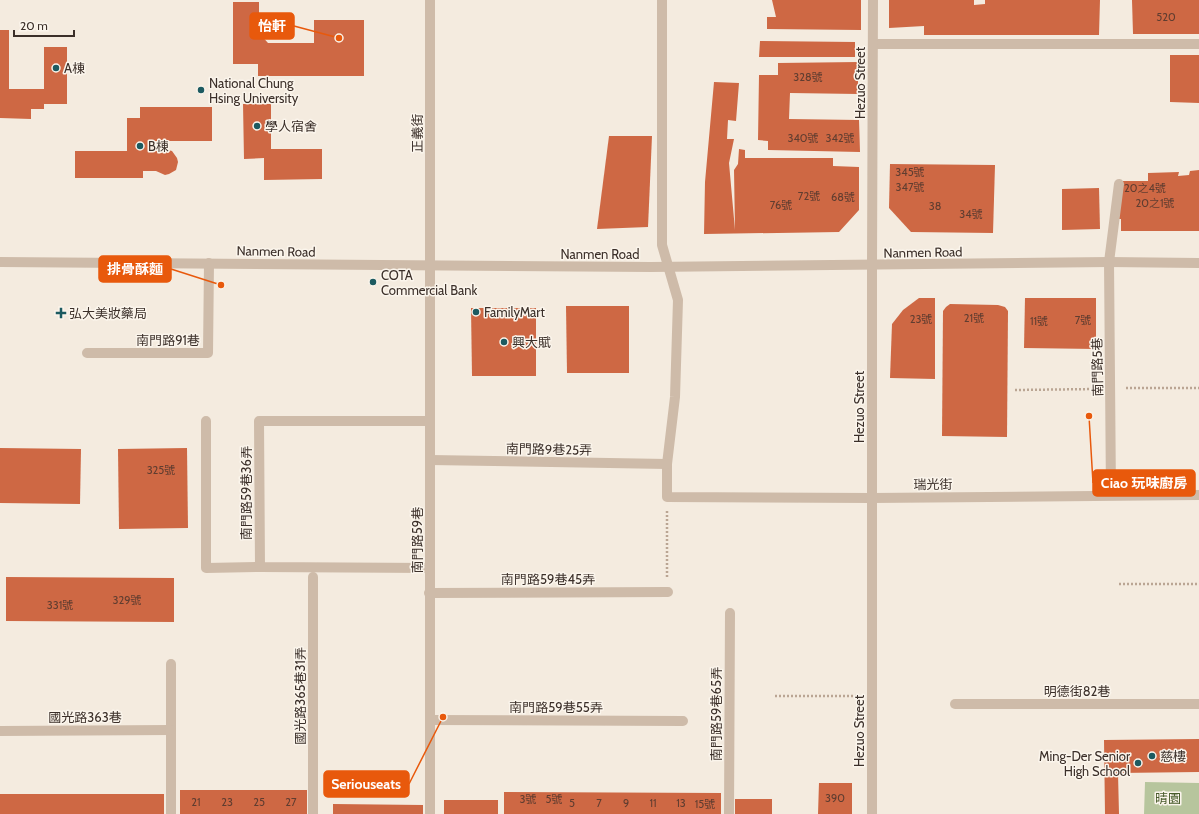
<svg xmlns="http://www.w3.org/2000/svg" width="1199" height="814" viewBox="0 0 1199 814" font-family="Cabin,'Noto Sans TC',sans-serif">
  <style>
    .green { fill: #b7c59d }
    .building { fill: #ce6844 }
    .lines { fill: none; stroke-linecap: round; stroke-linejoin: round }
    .path { stroke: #baa593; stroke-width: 2.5; stroke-dasharray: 2 2; stroke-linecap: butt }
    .lane { stroke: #cebba9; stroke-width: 10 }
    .street { stroke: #cebba9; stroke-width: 10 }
    .poi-dot { fill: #1c5a60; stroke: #fbf5ec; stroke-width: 1.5 }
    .labels { text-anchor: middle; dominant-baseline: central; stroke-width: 3; stroke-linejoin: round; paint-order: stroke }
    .number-label { font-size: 11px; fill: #603d30 }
    .poi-label { font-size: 13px; fill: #3b2f29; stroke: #fbf5ec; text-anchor: start }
    .street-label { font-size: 13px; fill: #3b2f29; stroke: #fbf5ec }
    .park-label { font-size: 13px; fill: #485b2b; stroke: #fbf5ec }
    .leader { fill: none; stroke: #e8590c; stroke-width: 1.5 }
    .callout-dot { fill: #e8590c; stroke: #fbf5ec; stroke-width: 1.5 }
    .callout { fill: #e8590c; stroke: #e8590c; stroke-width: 1.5 }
    .callout-label { font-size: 14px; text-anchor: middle; font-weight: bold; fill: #fff }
  </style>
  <rect width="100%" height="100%" fill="#f4ebdf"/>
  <polygon class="green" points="1145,782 1199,783 1199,814 1144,814"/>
  <g class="building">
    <polygon points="772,0 861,0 861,30 767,29 767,17 776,17"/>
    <polygon points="889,0 974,0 974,5 985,4 985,0 1100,0 1099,35 924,35 924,26 889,28"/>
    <polygon points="1132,0 1199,0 1199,34 1133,34"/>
    <polygon points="233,2 259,2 259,33 268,43 314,43 314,20 364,20 364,76 258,76 258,64 233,64"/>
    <polygon points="0,30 9,30 9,89 44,89 44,47 67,47 67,104 44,104 44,109 31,109 31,119 0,118"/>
    <polygon points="760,41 855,42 855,57 759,57"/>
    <polygon points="1170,55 1199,55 1199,103 1170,102"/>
    <polygon points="858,62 858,94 790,93 789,119 859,120 860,152 768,150 768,141 758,140 759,75 778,75 778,63"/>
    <polygon points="714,82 739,83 736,121 728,120 727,139 734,139 729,163 735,230 734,170 738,164 739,149 745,150 745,158 833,158 833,166 859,167 859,210 839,232 704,234 705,182"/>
    <polygon points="243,104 271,104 271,149 322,149 322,179 264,180 264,158 244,159"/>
    <polygon points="140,107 212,107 212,141 153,141 153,150 168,150 172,151 177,158 178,162 176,170 169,174 165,175 156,171 143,171 143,178 75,178 75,151 127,151 127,118 140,118"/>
    <polygon points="609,136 652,136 648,227 597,229"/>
    <polygon points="890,164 995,165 993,233 911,232 889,208"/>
    <polygon points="1199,170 1199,231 1121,231 1121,219 1118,219 1122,181 1148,181 1148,173 1179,172 1178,176 1189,175 1190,171"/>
    <polygon points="1099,188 1100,229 1062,230 1062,189"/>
    <polygon points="919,298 935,298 935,379 890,378 892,324 903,310"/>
    <polygon points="1025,298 1096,298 1096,349 1024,348"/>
    <polygon points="950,304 998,305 1005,307 1008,311 1007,437 942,436 943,311 946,307"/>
    <polygon points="566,306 629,306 629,373 567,373"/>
    <polygon points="471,308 536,308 536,376 472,376"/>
    <polygon points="0,448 81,449 80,504 0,503"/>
    <polygon points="187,448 188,528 119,529 118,449"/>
    <polygon points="6,577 174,578 174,622 6,621"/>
    <polygon points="1199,739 1199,772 1118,773 1119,814 1105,814 1104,740"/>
    <polygon points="819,783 852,783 852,814 818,814"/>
    <rect x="180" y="790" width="127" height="24"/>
    <polygon points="504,792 721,793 721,814 504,814"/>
    <rect x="0" y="794" width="164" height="20"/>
    <rect x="735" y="799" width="37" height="15"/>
    <rect x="444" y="800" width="54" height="14"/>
    <polygon points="333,804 423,805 423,814 333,814"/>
  </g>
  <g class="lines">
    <g class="path">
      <polyline points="1126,388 1199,388"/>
      <polyline points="1015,390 1097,389"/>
      <polyline points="667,511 667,578"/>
      <polyline points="1119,584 1199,584"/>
      <polyline points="775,696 857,696"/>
    </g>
    <g class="lane">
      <polyline points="662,0 662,245 678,300 675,397 667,464 667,497 872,498 1199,495"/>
      <polyline points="873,44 1199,44"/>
      <polyline points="87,353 208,353 209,263"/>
      <polyline points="206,421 206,568 260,567"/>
      <polyline points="430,421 259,421 260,567 430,568"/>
      <polyline points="430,460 667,464"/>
      <polyline points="1111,495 1109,262 1119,184"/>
      <polyline points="429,593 668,592"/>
      <polyline points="171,664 171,814"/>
      <polyline points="955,704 1199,704"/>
      <polyline points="430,720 683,721"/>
      <polyline points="0,731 171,730"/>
      <polyline points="313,814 313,577"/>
      <polyline points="729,814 730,613"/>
    </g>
    <g class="street">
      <polyline points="0,262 651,267 1109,262 1199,263"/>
      <polyline points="430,814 430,0"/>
      <polyline points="872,814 872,265 873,0"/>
    </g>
  </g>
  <g class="poi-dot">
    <circle cx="56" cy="68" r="4"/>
    <circle cx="201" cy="90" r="4"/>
    <circle cx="257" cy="126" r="4"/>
    <circle cx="140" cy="146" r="4"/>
    <circle cx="373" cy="282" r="4"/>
    <circle cx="476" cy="312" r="4"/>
    <path d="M59 307h4v4h4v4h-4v4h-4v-4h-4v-4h4z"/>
    <circle cx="504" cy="342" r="4"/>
    <circle cx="1152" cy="756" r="4"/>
    <circle cx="1138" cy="763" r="4"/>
  </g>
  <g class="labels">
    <g class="number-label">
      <text x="1166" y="17">520</text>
      <text x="808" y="77">328號</text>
      <text x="803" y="138">340號</text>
      <text x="840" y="138">342號</text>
      <text x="910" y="172">345號</text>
      <text x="910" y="187">347號</text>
      <text x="1145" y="188">20之4號</text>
      <text x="809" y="196">72號</text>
      <text x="843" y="197">68號</text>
      <text x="1155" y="203">20之1號</text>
      <text x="781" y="205">76號</text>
      <text x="935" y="206">38</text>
      <text x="971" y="214">34號</text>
      <text x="974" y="318">21號</text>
      <text x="921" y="319">23號</text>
      <text x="1083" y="320">7號</text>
      <text x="1039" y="321">11號</text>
      <text x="161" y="470">325號</text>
      <text x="127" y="600">329號</text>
      <text x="60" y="605">331號</text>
      <text x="835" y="798">390</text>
      <text x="528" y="799">3號</text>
      <text x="554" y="799">5號</text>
      <text x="196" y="802">21</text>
      <text x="227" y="802">23</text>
      <text x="259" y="802">25</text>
      <text x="291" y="802">27</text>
      <text x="572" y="803">5</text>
      <text x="599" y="803">7</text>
      <text x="626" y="803">9</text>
      <text x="653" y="803">11</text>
      <text x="681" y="803">13</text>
      <text x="705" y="804">15號</text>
    </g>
    <g class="poi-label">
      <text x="64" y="68">A棟</text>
      <text x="209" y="83">National Chung<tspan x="209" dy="15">Hsing University</tspan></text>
      <text x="265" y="126">學人宿舍</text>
      <text x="148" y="146">B棟</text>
      <text x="381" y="275">COTA<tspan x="381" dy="15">Commercial Bank</tspan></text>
      <text x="484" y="312">FamilyMart</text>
      <text x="69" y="313">弘大美妝藥局</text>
      <text x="512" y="342">興大賦</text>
      <text x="1130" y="756" text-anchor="end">Ming-Der Senior<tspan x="1130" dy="15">High School</tspan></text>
      <text x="1160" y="756">慈樓</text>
    </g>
    <g class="street-label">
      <text transform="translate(860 83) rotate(-90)">Hezuo Street</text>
      <text transform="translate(417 133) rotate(-90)">正義街</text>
      <text transform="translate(276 251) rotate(1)">Nanmen Road</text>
      <text transform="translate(923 252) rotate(-1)">Nanmen Road</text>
      <text x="600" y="254">Nanmen Road</text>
      <text x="168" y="340">南門路91巷</text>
      <text transform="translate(1097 367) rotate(-91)">南門路5巷</text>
      <text transform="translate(859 407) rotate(-90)">Hezuo Street</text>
      <text transform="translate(549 449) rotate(1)">南門路9巷25弄</text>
      <text transform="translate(933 484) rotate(-1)">瑞光街</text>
      <text transform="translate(246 493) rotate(-90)">南門路59巷36弄</text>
      <text transform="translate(417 540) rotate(-90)">南門路59巷</text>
      <text x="548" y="579">南門路59巷45弄</text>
      <text x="1077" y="691">明德街82巷</text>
      <text transform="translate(300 696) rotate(-90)">國光路365巷31弄</text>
      <text x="556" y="707">南門路59巷55弄</text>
      <text transform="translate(716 714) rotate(-90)">南門路59巷65弄</text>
      <text x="85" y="717">國光路363巷</text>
      <text transform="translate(859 731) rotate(-90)">Hezuo Street</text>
    </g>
    <g class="park-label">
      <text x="1168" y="798">晴園</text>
    </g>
  </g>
  <path class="leader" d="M339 38L294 26M221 285L171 269M1089 416L1093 483M443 717L409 784"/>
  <g class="callout-dot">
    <circle cx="339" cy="38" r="4"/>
    <circle cx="221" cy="285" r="4"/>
    <circle cx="1089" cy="416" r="4"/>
    <circle cx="443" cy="717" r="4"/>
  </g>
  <g class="callout">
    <rect x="250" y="13" width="44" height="26" rx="4"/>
    <rect x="99" y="256" width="72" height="26" rx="4"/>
    <rect x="1093" y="470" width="102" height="26" rx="4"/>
    <rect x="324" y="771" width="85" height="26" rx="4"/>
  </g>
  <g class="callout-label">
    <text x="272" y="31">怡軒</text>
    <text x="135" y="274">排骨酥麵</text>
    <text x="1144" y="488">Ciao 玩味廚房</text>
    <text x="366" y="789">Seriouseats</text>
  </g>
  <path d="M14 30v6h60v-6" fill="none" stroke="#3b2f29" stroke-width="2"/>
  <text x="20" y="30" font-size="12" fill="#3b2f29" stroke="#fbf5ec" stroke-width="3" paint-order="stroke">20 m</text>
</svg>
